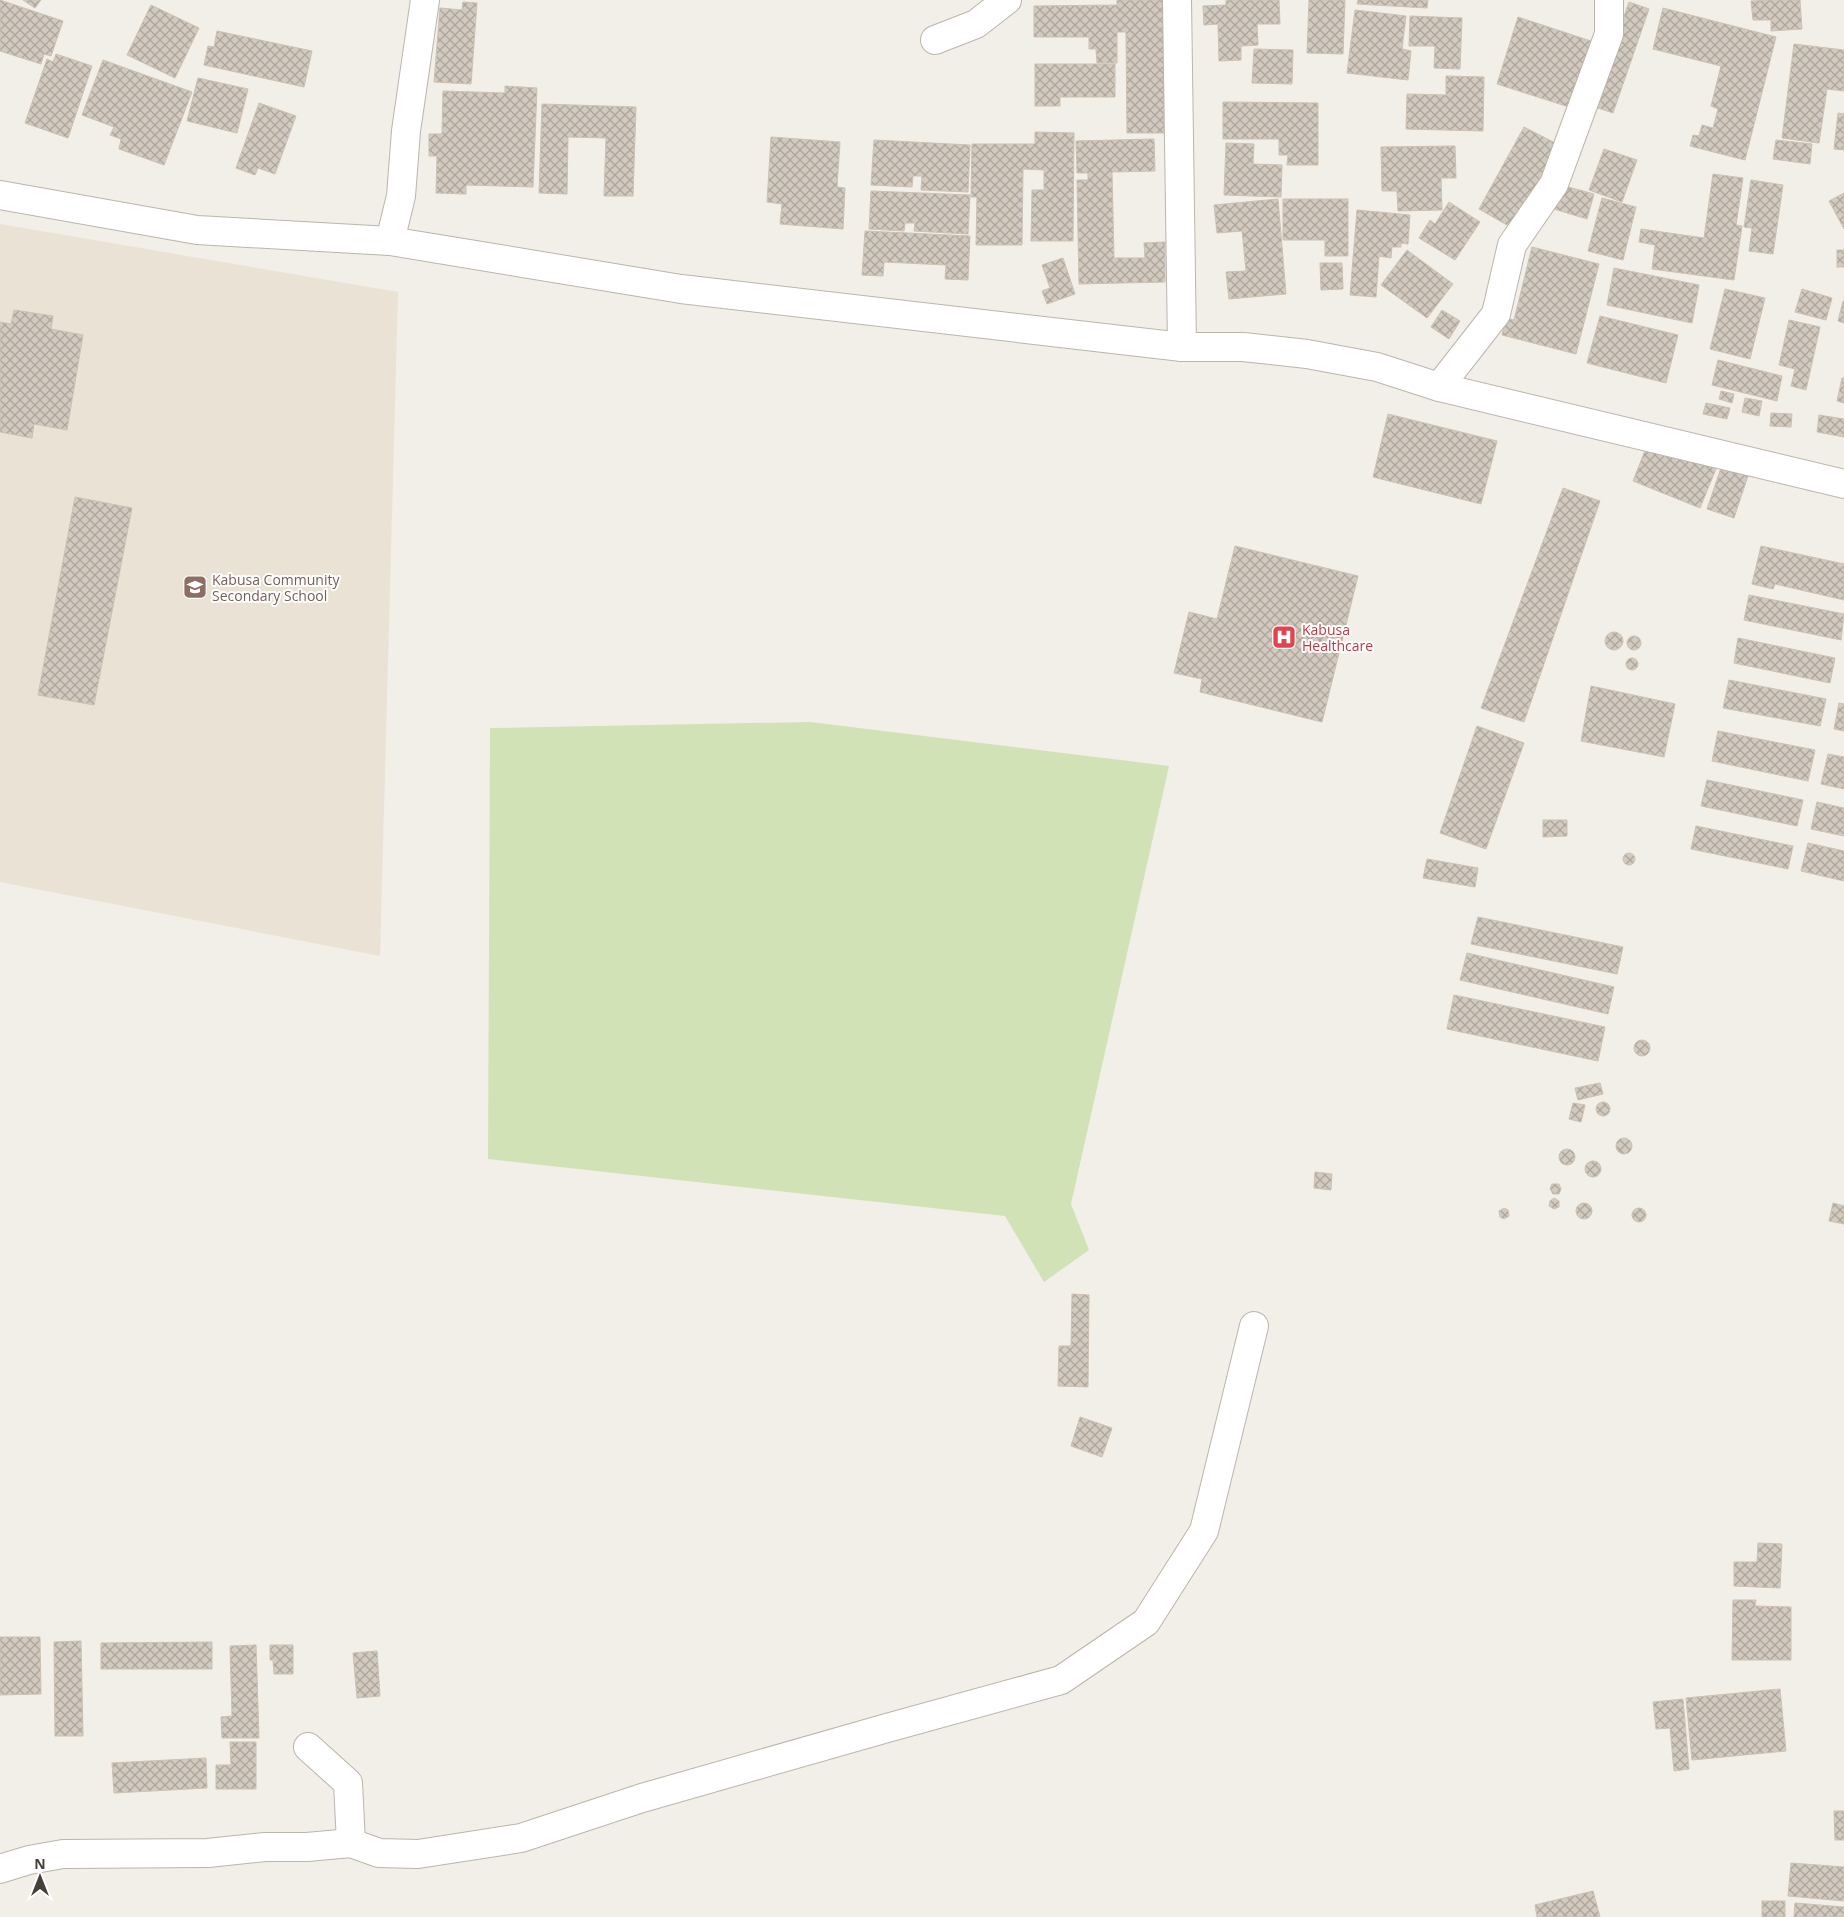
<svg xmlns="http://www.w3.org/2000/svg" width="1844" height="1917" viewBox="0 0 1844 1917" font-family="'Open Sans',sans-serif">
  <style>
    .education { fill: #eae2d4 }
    .grass { fill: #d1e2b6 }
    .building { fill: url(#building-cross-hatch); stroke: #ccc1b3 }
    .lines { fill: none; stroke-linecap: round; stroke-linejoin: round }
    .street-casing { stroke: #bcb5ac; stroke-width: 30 }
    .street { stroke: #fff; stroke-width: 28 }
    .labels { text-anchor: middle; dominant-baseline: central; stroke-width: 4; stroke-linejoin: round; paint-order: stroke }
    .education-label { font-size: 14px; fill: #785e54; stroke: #fff; text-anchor: start }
    .health-label { font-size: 14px; fill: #be3a42; stroke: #fff; text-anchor: start }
  </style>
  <defs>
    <pattern id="building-cross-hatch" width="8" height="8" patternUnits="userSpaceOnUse" patternTransform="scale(1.25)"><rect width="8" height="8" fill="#d2cabf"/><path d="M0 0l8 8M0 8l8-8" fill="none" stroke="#aca59c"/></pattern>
  </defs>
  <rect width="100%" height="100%" fill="#f2eee8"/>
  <polygon class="education" points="0,224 398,292 380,956 0,882"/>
  <polygon class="grass" points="810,722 1169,766 1071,1204 1089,1250 1044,1282 1005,1216 488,1159 490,728"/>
  <g class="building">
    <polygon points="0,0 63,21 51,56 44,54 41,64 0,51"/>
    <polygon points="23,0 41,0 35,8"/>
    <polygon points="1117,0 1166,0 1167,133 1127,133 1126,32 1117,32 1117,63 1097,63 1096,49 1089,49 1089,37 1034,37 1034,6 1117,5"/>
    <polygon points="1226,0 1279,0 1280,24 1257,24 1258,45 1241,46 1241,60 1219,61 1218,24 1204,25 1203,6 1226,5"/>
    <polygon points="1309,0 1345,0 1343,54 1307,53"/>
    <polygon points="1358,0 1428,0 1427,8 1357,4"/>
    <polygon points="1771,0 1800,0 1802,29 1771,31 1771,20 1753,20 1751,1"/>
    <polygon points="463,2 477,3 471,84 434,82 440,8 462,10"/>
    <polygon points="1629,2 1649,9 1613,113 1592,106"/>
    <polygon points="151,5 199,28 175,78 127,55"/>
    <polygon points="1663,8 1776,37 1745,160 1690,146 1693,135 1699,136 1702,125 1713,128 1718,109 1711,106 1721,66 1653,49"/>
    <polygon points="1355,10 1406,16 1402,49 1411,51 1408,80 1347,73"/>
    <polygon points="1410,16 1462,18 1460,69 1434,68 1435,46 1409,46"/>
    <polygon points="1518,17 1594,42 1572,108 1497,84"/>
    <polygon points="217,31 312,51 304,87 204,65 208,46 214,47"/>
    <polygon points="1794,44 1844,50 1844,91 1827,89 1819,143 1782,138"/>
    <polygon points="1254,49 1293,50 1292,84 1252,83"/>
    <polygon points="56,54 92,66 68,138 25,123 47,59 53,62"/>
    <polygon points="103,60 192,92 164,165 119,149 121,139 110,135 114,127 82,115"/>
    <polygon points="1035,64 1115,64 1115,97 1060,97 1060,106 1035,106"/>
    <polygon points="1446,76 1484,77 1483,131 1406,129 1407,94 1446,95"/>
    <polygon points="198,78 248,89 237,133 187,121"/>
    <polygon points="505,86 537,88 533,187 466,185 466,194 436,193 437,156 429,156 429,134 442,134 443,91 505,93"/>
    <polygon points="1223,102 1318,103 1318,165 1287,165 1288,155 1279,155 1279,139 1223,139"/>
    <polygon points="259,103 296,116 275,174 258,168 255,175 236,168"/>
    <polygon points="542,104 636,107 633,196 604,196 606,138 568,137 567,194 539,193"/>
    <polygon points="1838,113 1844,114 1844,150 1834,149"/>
    <polygon points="1524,127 1559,145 1514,229 1479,209"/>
    <polygon points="1035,132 1074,133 1073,241 1031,241 1032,190 1044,190 1044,170 1023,169 1022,245 976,245 977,197 971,197 972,144 1035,144"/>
    <polygon points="771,137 840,142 837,187 845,188 843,229 780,224 782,204 767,202"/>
    <polygon points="1154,139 1155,171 1112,172 1114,258 1145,258 1144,243 1165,242 1165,282 1079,284 1077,180 1088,180 1088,173 1077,173 1076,141"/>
    <polygon points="874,140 970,145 968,192 921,190 922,176 913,176 912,187 871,185"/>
    <polygon points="1776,140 1812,144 1810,164 1773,159"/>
    <polygon points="1226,143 1254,144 1253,164 1282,165 1281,197 1224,195"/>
    <polygon points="1455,146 1456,178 1441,178 1442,210 1398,211 1397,191 1382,191 1381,147"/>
    <polygon points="1604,149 1637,160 1622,202 1589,190"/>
    <polygon points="1713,174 1743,178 1736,225 1742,226 1734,280 1652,269 1655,245 1639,242 1641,229 1704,238"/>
    <polygon points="1751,180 1783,185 1773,254 1749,251 1752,228 1744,227"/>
    <polygon points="1561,185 1594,194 1587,219 1554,209"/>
    <polygon points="871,191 970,195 968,234 914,231 915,223 905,223 904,231 869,229"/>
    <polygon points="1844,193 1844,229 1829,201"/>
    <polygon points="1602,198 1636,207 1623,260 1588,251"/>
    <polygon points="1278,199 1286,294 1229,299 1226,272 1246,271 1242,231 1217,233 1214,205"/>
    <polygon points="1283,199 1348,199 1348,256 1325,256 1325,240 1283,240"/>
    <polygon points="1449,202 1480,222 1455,260 1419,238 1430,220 1435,224"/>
    <polygon points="1357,210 1410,215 1408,244 1401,243 1401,247 1392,247 1391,258 1379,256 1376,297 1350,295"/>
    <polygon points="865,231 970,236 968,280 945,279 946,265 884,262 883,276 862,275"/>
    <polygon points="1532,247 1599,264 1576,354 1502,335 1506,318 1514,320"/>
    <polygon points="1407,250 1453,284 1427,318 1381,285"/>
    <rect x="1837" y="250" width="7" height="17"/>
    <polygon points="1063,258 1075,294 1047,304 1042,291 1050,288 1042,265"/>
    <polygon points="1320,263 1342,263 1343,289 1321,290"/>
    <polygon points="1614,268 1699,285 1692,323 1607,305"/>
    <polygon points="1725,289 1765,298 1750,359 1710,349"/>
    <polygon points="1802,289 1832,298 1826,320 1795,312"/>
    <polygon points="1843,301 1844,301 1844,323 1838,321"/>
    <polygon points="14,310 53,316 51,329 83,335 67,430 34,424 32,438 0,432 0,322 11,324"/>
    <polygon points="1442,310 1460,321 1449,339 1431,327"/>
    <polygon points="1600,316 1678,335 1666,383 1587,363"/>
    <polygon points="1789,320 1820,327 1806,390 1791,386 1795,369 1779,365"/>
    <polygon points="1718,360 1782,376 1777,401 1712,385"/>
    <polygon points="1842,378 1844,378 1844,403 1837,401"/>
    <polygon points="1721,391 1734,394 1732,403 1719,399"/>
    <polygon points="1745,398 1762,401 1759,416 1742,412"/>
    <polygon points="1706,403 1730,408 1727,419 1703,414"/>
    <polygon points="1771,413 1792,414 1791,427 1770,426"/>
    <polygon points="1388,414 1497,441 1481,504 1373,477"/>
    <polygon points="1819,415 1844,419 1844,437 1817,432"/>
    <polygon points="1648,443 1720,459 1700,508 1633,481"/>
    <polygon points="1721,468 1748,476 1734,518 1707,509"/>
    <polygon points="1563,488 1600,501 1524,722 1481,708"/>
    <polygon points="75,497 132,508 94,705 38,695"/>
    <polygon points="1235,546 1358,576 1322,722 1200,692 1202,679 1174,673 1189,612 1217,619"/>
    <polygon points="1761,546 1844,564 1844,600 1775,584 1773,589 1752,584"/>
    <polygon points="1749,595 1844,614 1841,640 1744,620"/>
    <circle cx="1614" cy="641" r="9"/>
    <circle cx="1634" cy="643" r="7"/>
    <polygon points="1738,638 1835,658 1830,683 1734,663"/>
    <circle cx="1632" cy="664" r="6"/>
    <polygon points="1729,680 1826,699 1820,726 1723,708"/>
    <polygon points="1591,686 1675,704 1664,757 1581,741"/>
    <polygon points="1839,703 1844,704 1844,731 1834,729"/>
    <polygon points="1477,726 1524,743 1486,849 1440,833"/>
    <polygon points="1718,731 1815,750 1808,781 1712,761"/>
    <polygon points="1828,754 1844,757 1844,789 1821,784"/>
    <polygon points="1707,780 1803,800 1797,826 1701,806"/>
    <polygon points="1817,802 1844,808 1844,836 1811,829"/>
    <polygon points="1543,820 1567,820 1567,836 1543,837"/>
    <polygon points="1696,826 1793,846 1788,869 1691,849"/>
    <polygon points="1808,843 1844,851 1844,881 1801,871"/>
    <circle cx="1629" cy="859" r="6"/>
    <polygon points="1427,859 1478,868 1475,887 1423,878"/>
    <polygon points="1478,917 1623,947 1617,974 1471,944"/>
    <polygon points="1467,953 1614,987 1608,1014 1460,980"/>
    <polygon points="1454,995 1605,1027 1598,1061 1447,1029"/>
    <circle cx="1642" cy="1048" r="8"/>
    <polygon points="1600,1083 1603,1094 1578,1100 1575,1088"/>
    <circle cx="1603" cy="1109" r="7"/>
    <polygon points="1573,1103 1585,1105 1581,1122 1569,1119"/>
    <circle cx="1624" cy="1146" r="8"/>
    <circle cx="1567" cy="1157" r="8"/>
    <circle cx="1593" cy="1169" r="8"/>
    <polygon points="1315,1172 1332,1174 1331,1190 1314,1188"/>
    <polygon points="1552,1184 1559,1184 1561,1189 1559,1194 1553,1194 1550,1189"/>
    <polygon points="1554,1198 1559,1201 1559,1207 1554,1209 1549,1206 1550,1201"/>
    <polygon points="1833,1203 1844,1206 1844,1224 1829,1221"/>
    <circle cx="1584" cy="1211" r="8"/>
    <polygon points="1504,1208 1508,1210 1509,1216 1504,1219 1500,1217 1499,1211"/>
    <circle cx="1639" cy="1215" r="7"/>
    <polygon points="1072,1294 1089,1295 1088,1387 1058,1386 1059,1346 1071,1346"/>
    <polygon points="1080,1417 1112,1428 1102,1457 1071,1446"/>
    <polygon points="1758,1543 1782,1544 1780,1588 1734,1586 1734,1562 1757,1562"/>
    <polygon points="1733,1600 1756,1600 1755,1606 1791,1607 1791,1660 1732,1660"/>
    <polygon points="0,1637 40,1637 41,1694 0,1695"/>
    <polygon points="81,1641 83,1736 55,1736 54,1642"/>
    <polygon points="212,1642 212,1669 101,1669 101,1643"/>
    <polygon points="256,1645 259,1738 222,1738 221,1717 232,1716 230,1646"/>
    <polygon points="270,1645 293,1645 293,1674 274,1674 273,1660 270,1660"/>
    <polygon points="377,1651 380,1696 357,1698 353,1653"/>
    <polygon points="1780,1689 1786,1751 1692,1760 1686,1698"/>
    <polygon points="1683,1699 1689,1769 1674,1771 1670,1728 1656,1729 1653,1702"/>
    <polygon points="230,1742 256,1742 256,1789 216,1789 216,1765 231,1765"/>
    <polygon points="206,1758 207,1788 114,1793 112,1763"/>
    <polygon points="1834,1811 1844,1811 1844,1840 1835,1840"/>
    <polygon points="1791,1863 1844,1867 1844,1901 1788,1896"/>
    <polygon points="1593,1891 1600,1917 1537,1917 1535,1905"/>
    <rect x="1762" y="1901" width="23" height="16"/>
    <polygon points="1795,1903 1844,1907 1844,1917 1794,1917"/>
  </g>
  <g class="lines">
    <g class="street-casing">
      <g id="street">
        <polyline points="1177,0 1182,347"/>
        <polyline points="935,40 976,24 1007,0"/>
        <polyline points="0,195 197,230 390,241 681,289 1182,347 1243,347 1307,354 1377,367 1439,387 1844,484"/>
        <polyline points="390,241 401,196 406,131 425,0"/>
        <polyline points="1439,387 1496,314 1512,245 1554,184 1609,34 1609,0"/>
        <polyline points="308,1747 348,1783 351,1843"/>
        <polyline points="0,1869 29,1860 63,1854 208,1853 265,1847 307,1847 351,1843 379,1853 418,1854 521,1838 642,1798 887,1728 1061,1680 1146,1622 1204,1531 1254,1326"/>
      </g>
    </g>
    <use href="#street" class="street"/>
  </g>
  <defs>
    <g id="school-square" transform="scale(1.25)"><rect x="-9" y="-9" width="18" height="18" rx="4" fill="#8d6e63" stroke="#fff"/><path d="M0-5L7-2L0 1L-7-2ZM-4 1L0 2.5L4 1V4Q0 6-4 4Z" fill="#fff"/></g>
    <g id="hospital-square" transform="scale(1.25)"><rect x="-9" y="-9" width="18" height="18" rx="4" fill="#e0444e" stroke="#fff"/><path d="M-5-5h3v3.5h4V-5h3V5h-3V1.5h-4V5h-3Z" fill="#fff"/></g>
  </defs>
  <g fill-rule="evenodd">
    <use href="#school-square" x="195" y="587"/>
    <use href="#hospital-square" x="1284" y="637"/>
  </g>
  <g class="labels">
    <g class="education-label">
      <text x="212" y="579">Kabusa Community<tspan x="212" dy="16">Secondary School</tspan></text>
    </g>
    <g class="health-label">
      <text x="1302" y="629">Kabusa<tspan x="1302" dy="16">Healthcare</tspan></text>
    </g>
  </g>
  <g transform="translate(40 1877)" stroke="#ffffff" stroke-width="4" paint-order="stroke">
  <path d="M0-4L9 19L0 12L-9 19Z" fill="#453f38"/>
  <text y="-8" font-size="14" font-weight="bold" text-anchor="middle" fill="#453f38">N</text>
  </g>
</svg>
